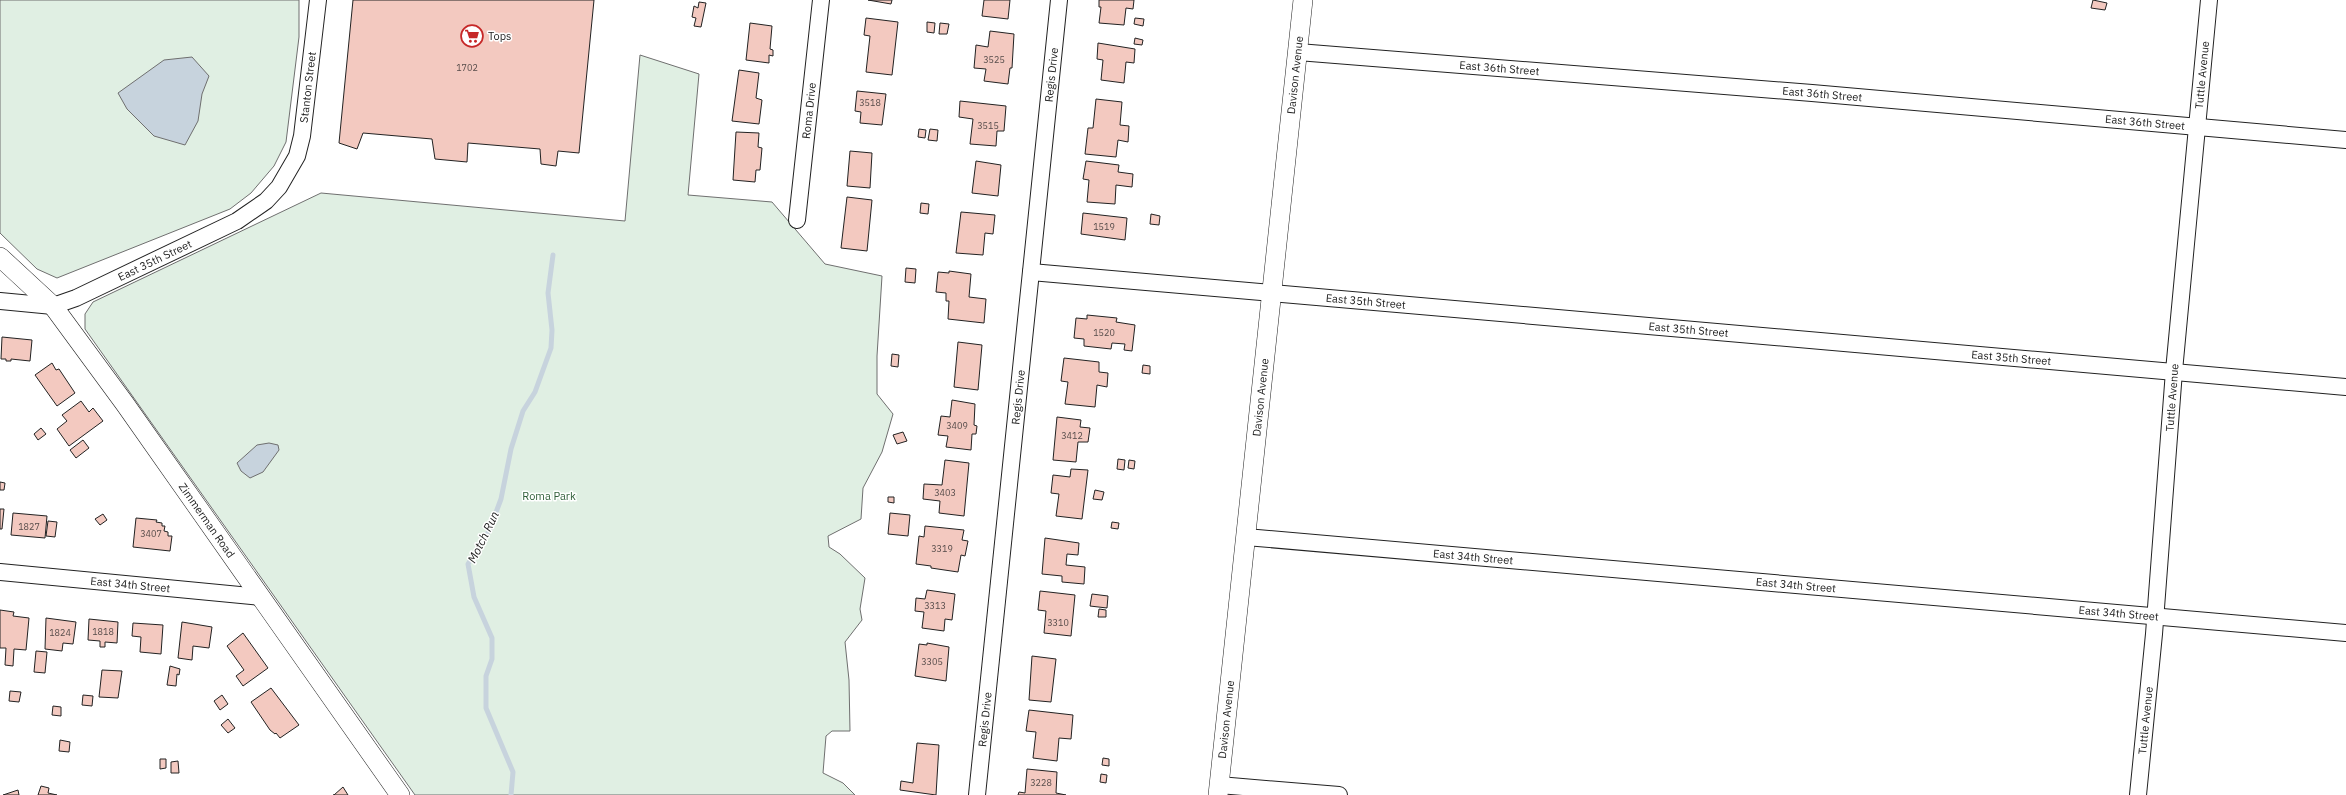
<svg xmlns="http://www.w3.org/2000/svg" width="2346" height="795" viewBox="0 0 2346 795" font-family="'IBM Plex Sans',sans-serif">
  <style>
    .green { fill: #e0efe3; stroke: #6f6f6f }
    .water { fill: #c7d3dd; stroke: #6f6f6f }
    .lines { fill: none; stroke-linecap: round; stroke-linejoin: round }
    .stream { stroke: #c7d3dd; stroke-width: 5 }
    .building { fill: #f3c9c0; stroke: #222 }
    .minor-casing { stroke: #222; stroke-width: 18 }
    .tertiary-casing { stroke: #222; stroke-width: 20 }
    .minor { stroke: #fff; stroke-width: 16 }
    .tertiary { stroke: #fff; stroke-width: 19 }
    .labels { text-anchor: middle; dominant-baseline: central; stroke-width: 3; stroke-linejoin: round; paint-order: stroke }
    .number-label { font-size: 9px; fill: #564c4a }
    .poi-label { font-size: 11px; fill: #222; stroke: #fff; text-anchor: start }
    .street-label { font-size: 11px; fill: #222; stroke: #fff }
    .park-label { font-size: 11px; fill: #2f5e38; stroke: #fff }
    .water-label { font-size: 12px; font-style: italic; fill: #222; stroke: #fff }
  </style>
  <rect width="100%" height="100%" fill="#fff"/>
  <g class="green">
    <polygon points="0,0 299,0 299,37 286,142 274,166 251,193 230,209 57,278 37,269 0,233"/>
    <polygon points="640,55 699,74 688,195 772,202 825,264 882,276 877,356 877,394 893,414 882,452 863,488 861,519 828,536 829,547 840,554 865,578 860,609 862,620 845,642 849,680 850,731 832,731 826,736 823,773 843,783 855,795 415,795 85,329 85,314 93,302 321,193 625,221"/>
  </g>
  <g class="water">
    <polygon points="192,57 209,76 202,94 198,121 185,145 154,136 127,109 118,93 164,60"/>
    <polygon points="269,443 278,445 279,450 263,472 250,478 241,471 237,463 257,445"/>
  </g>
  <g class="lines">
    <polyline class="stream" points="511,795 513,772 486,708 486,676 492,659 492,638 474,597 468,564 489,531 501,499 511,449 523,411 535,392 551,348 552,330 548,293 553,255"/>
  </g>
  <g class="building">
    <polygon points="353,0 594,0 579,153 558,151 556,166 541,164 540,149 468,143 467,162 435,159 432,139 363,133 357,149 339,143"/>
    <polygon points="868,0 892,0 891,4"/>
    <polygon points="984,0 1010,0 1008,19 982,16"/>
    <polygon points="1099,0 1134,0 1133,9 1126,8 1124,25 1099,23 1101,7 1099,7"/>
    <polygon points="2093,0 2107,3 2105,10 2091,8"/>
    <polygon points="699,2 706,3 701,27 694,26 696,18 692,17 694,6 698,8"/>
    <polygon points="866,18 898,22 892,75 866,72 870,36 864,35"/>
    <polygon points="1135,18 1144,19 1143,26 1134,24"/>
    <polygon points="927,22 935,23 934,33 927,32"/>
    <polygon points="750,23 772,26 770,49 773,50 773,56 769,55 769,63 746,60"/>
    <polygon points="940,23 949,24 947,34 939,34"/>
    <polygon points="990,31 1014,34 1012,68 1010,68 1008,84 984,81 986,69 974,68 976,45 988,47"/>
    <polygon points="1135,38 1143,40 1142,45 1134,44"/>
    <polygon points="1098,43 1135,49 1134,63 1126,62 1124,83 1101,80 1103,60 1097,59"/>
    <polygon points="739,70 759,73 756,98 762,100 759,124 732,121"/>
    <polygon points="857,91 886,94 882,125 860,123 861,112 855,111"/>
    <polygon points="1096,99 1122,102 1120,125 1129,126 1128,142 1118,140 1116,157 1085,154 1088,128 1093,128"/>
    <polygon points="960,101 1006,106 1004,131 997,131 996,146 970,144 973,119 959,117"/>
    <polygon points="919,129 926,130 925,138 918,137"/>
    <polygon points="930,129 938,130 937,141 928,140"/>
    <polygon points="736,132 759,133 758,147 762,148 760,170 756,170 755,182 733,180"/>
    <polygon points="850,151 872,153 870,188 847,186"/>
    <polygon points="976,161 1001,165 998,196 972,193"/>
    <polygon points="1086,161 1119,165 1118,172 1133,174 1132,187 1116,185 1115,204 1087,202 1089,180 1083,179"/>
    <polygon points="847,197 872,200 867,251 841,248"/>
    <polygon points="921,203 929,204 928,214 920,213"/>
    <polygon points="961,212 995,215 993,234 985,233 983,255 956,253"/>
    <polygon points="1083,213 1127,218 1125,240 1081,234"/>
    <polygon points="1151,214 1160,216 1159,225 1150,224"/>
    <polygon points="906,268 916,269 915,283 905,282"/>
    <polygon points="949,271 971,274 969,297 986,299 984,323 948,319 949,301 946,301 946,293 936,292 938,272 949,273"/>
    <polygon points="1087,315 1117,318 1116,322 1135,325 1132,351 1124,350 1125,344 1112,343 1111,349 1084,346 1084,339 1074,338 1076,318 1087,319"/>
    <polygon points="2,337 32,340 30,361 11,359 11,361 6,361 6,359 1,359"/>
    <polygon points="958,342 982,345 978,390 954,387"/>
    <polygon points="892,354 899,355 898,367 891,366"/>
    <polygon points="1064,358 1099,362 1099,372 1108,373 1107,387 1097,385 1095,407 1065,404 1068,382 1061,381"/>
    <polygon points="52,363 56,370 59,369 75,393 57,406 35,375"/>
    <polygon points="1143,365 1150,366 1150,374 1142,373"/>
    <polygon points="952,400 975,404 974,425 977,426 976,434 972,434 971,450 946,447 948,436 938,435 941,416 950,417"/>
    <polygon points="81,401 89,412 93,408 103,421 69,446 57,429 67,421 62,415"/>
    <polygon points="1057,417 1081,420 1080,427 1090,428 1088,442 1078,442 1076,462 1053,460"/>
    <polygon points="41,428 46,434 38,440 34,434"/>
    <polygon points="903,432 907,441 897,444 893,435"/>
    <polygon points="83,440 89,448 76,458 70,450"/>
    <polygon points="1118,459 1125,460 1124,470 1117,469"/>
    <polygon points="945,460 969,463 964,516 939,513 940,501 923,499 924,484 942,485"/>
    <polygon points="1129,460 1135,461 1134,469 1128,468"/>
    <polygon points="1071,469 1088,470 1082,519 1056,516 1059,494 1051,493 1053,475 1070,477"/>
    <polygon points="0,482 5,483 4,490 0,490"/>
    <polygon points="1095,490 1104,492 1102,500 1093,499"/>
    <polygon points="888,497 894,497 894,503 888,502"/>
    <polygon points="0,509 4,509 2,529 0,529"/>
    <polygon points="13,513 47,516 45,538 11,535"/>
    <polygon points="890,513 910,515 908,536 888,534"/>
    <polygon points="103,514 107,520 100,525 95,519"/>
    <polygon points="136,518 157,520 156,522 162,523 162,526 165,526 164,531 168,532 168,536 172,536 170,551 133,547"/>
    <polygon points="48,521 57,522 55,537 46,536"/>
    <polygon points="1112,522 1119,523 1118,529 1111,528"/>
    <polygon points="925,526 964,530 962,540 968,541 965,556 961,555 958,572 931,568 931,566 916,564 919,536 924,537"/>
    <polygon points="1045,538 1079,543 1078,555 1067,554 1066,565 1085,567 1084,584 1062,582 1062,576 1042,574"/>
    <polygon points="927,590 955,594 952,620 945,619 944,631 922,628 924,612 915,611 916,598 925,599"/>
    <polygon points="1040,591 1075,595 1071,636 1044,633 1046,611 1038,610"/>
    <polygon points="1092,594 1108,596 1107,608 1090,606"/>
    <polygon points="1099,609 1106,610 1106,617 1098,617"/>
    <polygon points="0,610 14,612 13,616 29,618 26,650 14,649 13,666 5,665 6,648 0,648"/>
    <polygon points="46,618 76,622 73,644 63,643 62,651 45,649"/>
    <polygon points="89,619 118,622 117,643 105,642 105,647 100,647 100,641 88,640"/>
    <polygon points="182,622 212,627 209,648 193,646 192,660 178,658"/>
    <polygon points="133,623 163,625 161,654 140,652 141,637 132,636"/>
    <polygon points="243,633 268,668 243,686 236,676 244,670 227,646"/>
    <polygon points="927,643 949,647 946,681 915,676 919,644 927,645"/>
    <polygon points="36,651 47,652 45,673 34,672"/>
    <polygon points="1032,656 1056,659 1051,702 1029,700"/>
    <polygon points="170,666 180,669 179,675 177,674 176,686 167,685"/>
    <polygon points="102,670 122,671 118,698 99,697"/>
    <polygon points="271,688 299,725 280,738 276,733 275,734 270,730 251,702"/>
    <polygon points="10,691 21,692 19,702 9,701"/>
    <polygon points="83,695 93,696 92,706 82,705"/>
    <polygon points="222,695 228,704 220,710 214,701"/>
    <polygon points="53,706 61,707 61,716 52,715"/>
    <polygon points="1029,710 1073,715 1071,739 1059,738 1057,761 1033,758 1036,732 1026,731"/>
    <polygon points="228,719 235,728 228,733 221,725"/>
    <polygon points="60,740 70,742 69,752 59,751"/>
    <polygon points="917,743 939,745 936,795 900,790 901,781 913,783"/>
    <polygon points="1103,758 1109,759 1109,766 1102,765"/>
    <polygon points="160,759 166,759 166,768 160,769"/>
    <polygon points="178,761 179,773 171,773 171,762"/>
    <polygon points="1027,769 1057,772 1056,793 1066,795 1018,795 1019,792 1025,793"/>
    <polygon points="1101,774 1107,775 1106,783 1100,782"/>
    <polygon points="41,786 49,788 48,793 57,795 38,795"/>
    <polygon points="343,787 348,795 333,795 334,795"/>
    <polygon points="18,790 19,795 3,795"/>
  </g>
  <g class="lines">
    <g class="minor-casing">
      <g id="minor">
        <path id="s1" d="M1298,52L1812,93L2346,140"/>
        <path id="s2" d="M797,220L821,0"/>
        <path id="s3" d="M1031,272L2346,387"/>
        <path id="s4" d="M0,301L53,306L76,298L237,221L266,201L279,187L297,156L302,136L318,0"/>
        <path id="s5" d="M1246,537L2346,633"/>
        <path id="s6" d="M0,572L261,597"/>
        <polyline points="1219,785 1339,795"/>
        <path id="s7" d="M977,795L1059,0"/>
        <path id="s8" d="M2138,795L2154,634L2174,371L2209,0"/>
      </g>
    </g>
    <g class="tertiary-casing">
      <g id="tertiary">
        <path id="s9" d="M0,257L53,306L125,404L400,795"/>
        <path id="s10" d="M1218,795L1303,0"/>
      </g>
    </g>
    <use href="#minor" class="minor"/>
    <use href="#tertiary" class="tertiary"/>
  </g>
  <defs>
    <g id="supermarket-ring" transform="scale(1.15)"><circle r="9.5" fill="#fff" stroke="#c62828" stroke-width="1.5"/><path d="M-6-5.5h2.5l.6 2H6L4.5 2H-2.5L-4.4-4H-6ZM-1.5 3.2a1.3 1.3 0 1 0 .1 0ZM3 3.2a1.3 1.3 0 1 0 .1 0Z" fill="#c62828"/></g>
  </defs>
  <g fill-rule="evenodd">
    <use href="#supermarket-ring" x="472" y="36"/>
  </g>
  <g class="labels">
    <g class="number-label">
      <text x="994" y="59">3525</text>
      <text x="467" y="67">1702</text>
      <text x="870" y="102">3518</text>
      <text x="988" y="125">3515</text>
      <text x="1104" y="226">1519</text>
      <text x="1104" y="332">1520</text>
      <text x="957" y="425">3409</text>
      <text x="1072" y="435">3412</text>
      <text x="945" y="492">3403</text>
      <text x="29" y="526">1827</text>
      <text x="151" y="533">3407</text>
      <text x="942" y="548">3319</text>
      <text x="935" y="605">3313</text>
      <text x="1058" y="622">3310</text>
      <text x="103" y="631">1818</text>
      <text x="60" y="632">1824</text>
      <text x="932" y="661">3305</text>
      <text x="1041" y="782">3228</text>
    </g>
    <g class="poi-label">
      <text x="488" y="36">Tops</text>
    </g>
    <g class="street-label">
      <text stroke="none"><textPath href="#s1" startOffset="202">East 36th Street</textPath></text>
      <text stroke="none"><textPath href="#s7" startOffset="724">Regis Drive</textPath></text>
      <text stroke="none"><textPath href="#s10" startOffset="724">Davison Avenue</textPath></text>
      <text stroke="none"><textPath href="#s8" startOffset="723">Tuttle Avenue</textPath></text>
      <text stroke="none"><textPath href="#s4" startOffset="416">Stanton Street</textPath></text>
      <text stroke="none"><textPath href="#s1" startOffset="526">East 36th Street</textPath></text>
      <text stroke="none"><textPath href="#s2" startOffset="110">Roma Drive</textPath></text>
      <text stroke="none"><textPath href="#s1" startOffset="850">East 36th Street</textPath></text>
      <text stroke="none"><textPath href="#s4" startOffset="165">East 35th Street</textPath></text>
      <text stroke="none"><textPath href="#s3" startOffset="336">East 35th Street</textPath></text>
      <text stroke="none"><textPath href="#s3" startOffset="660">East 35th Street</textPath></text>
      <text stroke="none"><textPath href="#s3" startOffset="984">East 35th Street</textPath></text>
      <text stroke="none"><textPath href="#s7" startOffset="400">Regis Drive</textPath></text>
      <text stroke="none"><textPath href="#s8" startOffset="399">Tuttle Avenue</textPath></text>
      <text stroke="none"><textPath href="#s10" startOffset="400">Davison Avenue</textPath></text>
      <text stroke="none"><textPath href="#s9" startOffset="336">Zimmerman Road</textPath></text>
      <text stroke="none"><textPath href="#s5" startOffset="228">East 34th Street</textPath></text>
      <text stroke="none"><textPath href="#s6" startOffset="131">East 34th Street</textPath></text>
      <text stroke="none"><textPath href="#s5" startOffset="552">East 34th Street</textPath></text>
      <text stroke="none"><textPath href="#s5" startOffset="876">East 34th Street</textPath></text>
      <text stroke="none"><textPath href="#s7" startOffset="76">Regis Drive</textPath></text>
      <text stroke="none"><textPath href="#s10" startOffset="76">Davison Avenue</textPath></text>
      <text stroke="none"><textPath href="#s8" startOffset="75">Tuttle Avenue</textPath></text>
    </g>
    <g class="park-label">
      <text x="549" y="496">Roma Park</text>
    </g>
    <g class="water-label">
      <text transform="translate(483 537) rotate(-64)">Motch Run</text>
    </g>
  </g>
</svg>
